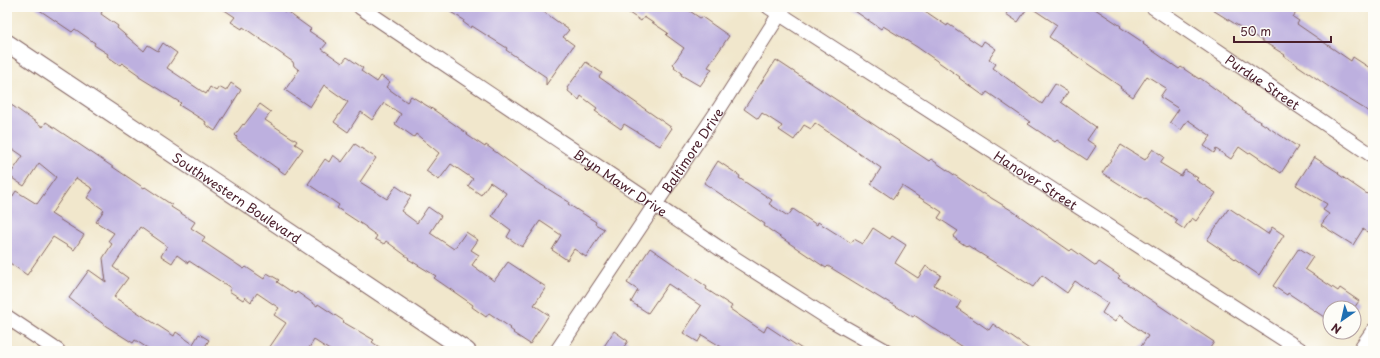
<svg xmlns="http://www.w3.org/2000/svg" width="1380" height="358" viewBox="0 0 1380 358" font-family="'Playpen Sans',sans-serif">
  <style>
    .building { fill: #bdb0df }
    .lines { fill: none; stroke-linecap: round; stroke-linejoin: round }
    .minor-casing { stroke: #846563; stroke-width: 16 }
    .tertiary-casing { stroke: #846563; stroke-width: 19 }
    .minor { stroke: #fff; stroke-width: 14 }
    .tertiary { stroke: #fff; stroke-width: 17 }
    .labels { text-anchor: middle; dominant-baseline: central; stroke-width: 3; stroke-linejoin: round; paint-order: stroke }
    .street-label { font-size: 13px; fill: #4a1f2b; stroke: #fdfcf7 }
  </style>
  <rect width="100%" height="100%" fill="#fdfcf7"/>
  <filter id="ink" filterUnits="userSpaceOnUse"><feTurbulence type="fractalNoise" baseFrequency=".025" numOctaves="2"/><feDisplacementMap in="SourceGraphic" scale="8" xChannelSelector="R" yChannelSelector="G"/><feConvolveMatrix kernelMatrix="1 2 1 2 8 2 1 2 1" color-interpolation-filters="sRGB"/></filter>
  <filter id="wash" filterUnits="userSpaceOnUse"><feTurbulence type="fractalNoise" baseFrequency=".012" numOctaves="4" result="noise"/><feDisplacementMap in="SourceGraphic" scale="16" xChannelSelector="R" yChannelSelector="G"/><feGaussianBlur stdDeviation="0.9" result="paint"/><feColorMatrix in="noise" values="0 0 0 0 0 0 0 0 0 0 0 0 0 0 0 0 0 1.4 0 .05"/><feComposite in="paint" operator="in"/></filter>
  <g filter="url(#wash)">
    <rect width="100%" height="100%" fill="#f1e7cc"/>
    <g id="blocks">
      <g class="building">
        <polygon points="35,7 95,7 102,12 101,14 118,26 117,28 144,51 148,45 158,51 163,43 177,53 167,68 206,94 210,87 216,91 219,87 226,91 231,83 241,90 215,131 205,124 206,122 179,105 181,103 139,77 139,75 122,63 120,65 107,56 108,54 94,45 95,43 75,29 72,32"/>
        <polygon points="220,7 279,7 285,12 286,11 311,29 309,31 327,43 322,49 342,63 347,57 363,68 361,71 377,82 381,76 390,82 386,87 407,102 411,96 434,110 468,134 467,135 485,147 486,145 540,184 569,202 568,204 596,222 595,224 604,229 586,257 574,249 567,260 552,250 561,235 540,221 522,247 507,237 511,230 492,216 506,193 490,182 481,195 468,186 473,179 451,164 439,180 426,171 439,153 416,134 414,137 395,124 401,114 384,103 372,120 361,112 348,132 334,122 348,102 324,85 310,107 285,90 299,70 294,66 293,62 243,27 242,29 231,22 235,17"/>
        <polygon points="442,7 537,7 569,30 563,37 574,45 546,85 546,77 506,50 507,48 486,35 472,26 471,28 463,22 464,20"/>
        <polygon points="620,7 684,7 700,18 702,17 729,36 708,67 712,69 700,86 681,75 682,73 674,67 675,66 673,64 684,48 666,35 668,33 644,17 641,21"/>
        <polygon points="849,7 919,7 947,26 948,24 981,46 984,41 996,49 989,59 996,64 993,68 1042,104 1055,84 1068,92 1061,102 1096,127 1087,140 1096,146 1087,160 1057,140 1055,142 1028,124 1030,122 987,92 984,96 959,78 960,77 917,47 883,26 881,29"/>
        <polygon points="1011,7 1028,7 1018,22 1006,14"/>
        <polygon points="1030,7 1092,7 1121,26 1120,27 1144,43 1143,44 1179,69 1181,67 1199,79 1200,78 1243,109 1242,110 1298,147 1281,173 1250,152 1249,154 1239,147 1231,159 1216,149 1214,153 1204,146 1211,136 1188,120 1181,130 1170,122 1179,109 1160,97 1166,88 1147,76 1133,97 1120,88 1121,87 1049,37 1057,25"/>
        <polygon points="1208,7 1300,7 1293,17 1299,21 1297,24 1351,61 1353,57 1373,70 1373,114 1332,89 1284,56 1285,55"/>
        <polygon points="776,60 929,161 931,159 982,194 983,193 1011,210 1070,251 1072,249 1096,266 1099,262 1120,276 1118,278 1214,342 1208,351 1138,351 1148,336 1119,315 1115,322 1102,313 1108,303 1075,281 1067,293 1042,275 1033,287 967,245 966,246 953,237 958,231 938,218 942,212 902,186 893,199 871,184 881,168 815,123 811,129 804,125 794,140 779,130 782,126 762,113 758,119 744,109"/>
        <polygon points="586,62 602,73 599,77 672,128 660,146 624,124 621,129 595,111 597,108 581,96 579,100 568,91 569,89 567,88"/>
        <polygon points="7,102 43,127 46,122 144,188 145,187 172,205 171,207 195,222 191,228 205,237 202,241 244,269 246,267 264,279 267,273 279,280 277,282 295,294 297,292 317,306 318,304 344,321 343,322 374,340 372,342 385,351 331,351 314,340 307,351 267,351 286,323 274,315 279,308 257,293 251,302 245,297 243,300 229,291 231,288 189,261 188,263 177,255 172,263 161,256 167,246 140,227 113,267 128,278 114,297 174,336 176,332 193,344 199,334 209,340 203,350 205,351 152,351 135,340 133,343 106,326 69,298 89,270 106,282 103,258 112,244 108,241 114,233 96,222 104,210 87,198 93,189 76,178 51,214 84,235 74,250 53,237 27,275 7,261 7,205 16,191 37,204 56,177 39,163 24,186 9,176 23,156 7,145"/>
        <polygon points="260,104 271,112 265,120 297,141 295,144 303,149 285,174 236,139 237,137 235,135 243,124 244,125"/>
        <polygon points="355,144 376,158 360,182 387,199 396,186 411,196 401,211 417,223 428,207 441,216 430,233 454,249 466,232 478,240 471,250 479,255 472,265 494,281 508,262 546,287 534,305 549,315 530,344 513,333 514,332 510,329 511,328 489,313 486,317 472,307 473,305 434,278 436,276 408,259 409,258 386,241 384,244 375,239 377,236 366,228 366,227 337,208 339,205 308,184 325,159 329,162 333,155 342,162"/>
        <polygon points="1121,145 1145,160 1153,149 1164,157 1160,163 1181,176 1185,170 1198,178 1196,180 1216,193 1196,221 1192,218 1184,229 1175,223 1177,220 1146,199 1145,200 1102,173"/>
        <polygon points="1314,157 1339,173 1338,174 1373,198 1373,236 1363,229 1353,245 1321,225 1329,214 1323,210 1327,204 1296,185"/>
        <polygon points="718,161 740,176 739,178 772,200 769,204 788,216 793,209 817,225 818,222 851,243 854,239 863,244 873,228 890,239 892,236 906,245 895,263 918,278 926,266 941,275 934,285 961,301 957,308 989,330 993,324 1032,351 968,351 914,315 913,317 886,300 885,301 828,266 826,268 764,226 765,224 704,183"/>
        <polygon points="1229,208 1268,234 1272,227 1284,235 1259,275 1207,240"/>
        <polygon points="650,248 707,287 706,289 732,306 730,309 764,332 767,326 805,351 728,351 702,335 698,342 683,333 701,306 668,284 648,313 631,302 638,290 627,283"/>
        <polygon points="1299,248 1313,257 1305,269 1338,291 1340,288 1359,301 1354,308 1330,308 1330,321 1288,293 1287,295 1273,286"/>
        <polygon points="614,331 628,341 621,351 601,351"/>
      </g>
    </g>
  </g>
  <g filter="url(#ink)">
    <use href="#blocks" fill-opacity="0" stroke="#846563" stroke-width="1"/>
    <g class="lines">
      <g class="minor-casing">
        <g id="minor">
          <path id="s1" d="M360,7L731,256L833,321L886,351"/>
          <path id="s2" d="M769,7L1302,351"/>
          <path id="s3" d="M1153,7L1373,156"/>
          <polyline points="7,317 58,351"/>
          <path id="s4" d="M557,351L719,109L784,7"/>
          <polyline points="1359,351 1373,331"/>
        </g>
      </g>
      <g class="tertiary-casing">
        <g id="tertiary">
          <path id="s5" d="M7,43L467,351"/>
        </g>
      </g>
      <use href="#minor" class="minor"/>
      <use href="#tertiary" class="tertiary"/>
    </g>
  </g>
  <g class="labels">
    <g class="street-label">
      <text stroke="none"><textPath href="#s3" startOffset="133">Purdue Street</textPath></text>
      <text stroke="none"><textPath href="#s4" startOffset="242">Baltimore Drive</textPath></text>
      <text stroke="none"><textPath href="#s2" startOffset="318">Hanover Street</textPath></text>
      <text stroke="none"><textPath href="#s1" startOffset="314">Bryn Mawr Drive</textPath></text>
      <text stroke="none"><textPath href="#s5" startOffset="277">Southwestern Boulevard</textPath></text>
    </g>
  </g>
  <rect width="1380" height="358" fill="none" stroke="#fdfcf7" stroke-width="24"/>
  <g transform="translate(1342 320) rotate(214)"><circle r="19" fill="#fdfcf7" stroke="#b5a4a5"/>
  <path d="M0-3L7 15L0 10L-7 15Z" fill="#1f6fb2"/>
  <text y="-6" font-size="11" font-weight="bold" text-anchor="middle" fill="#4a1f2b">N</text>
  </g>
  <path d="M1234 36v6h97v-6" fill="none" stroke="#4a1f2b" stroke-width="2"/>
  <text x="1240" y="36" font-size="12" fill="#4a1f2b" stroke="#fdfcf7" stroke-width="3" paint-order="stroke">50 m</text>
</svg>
